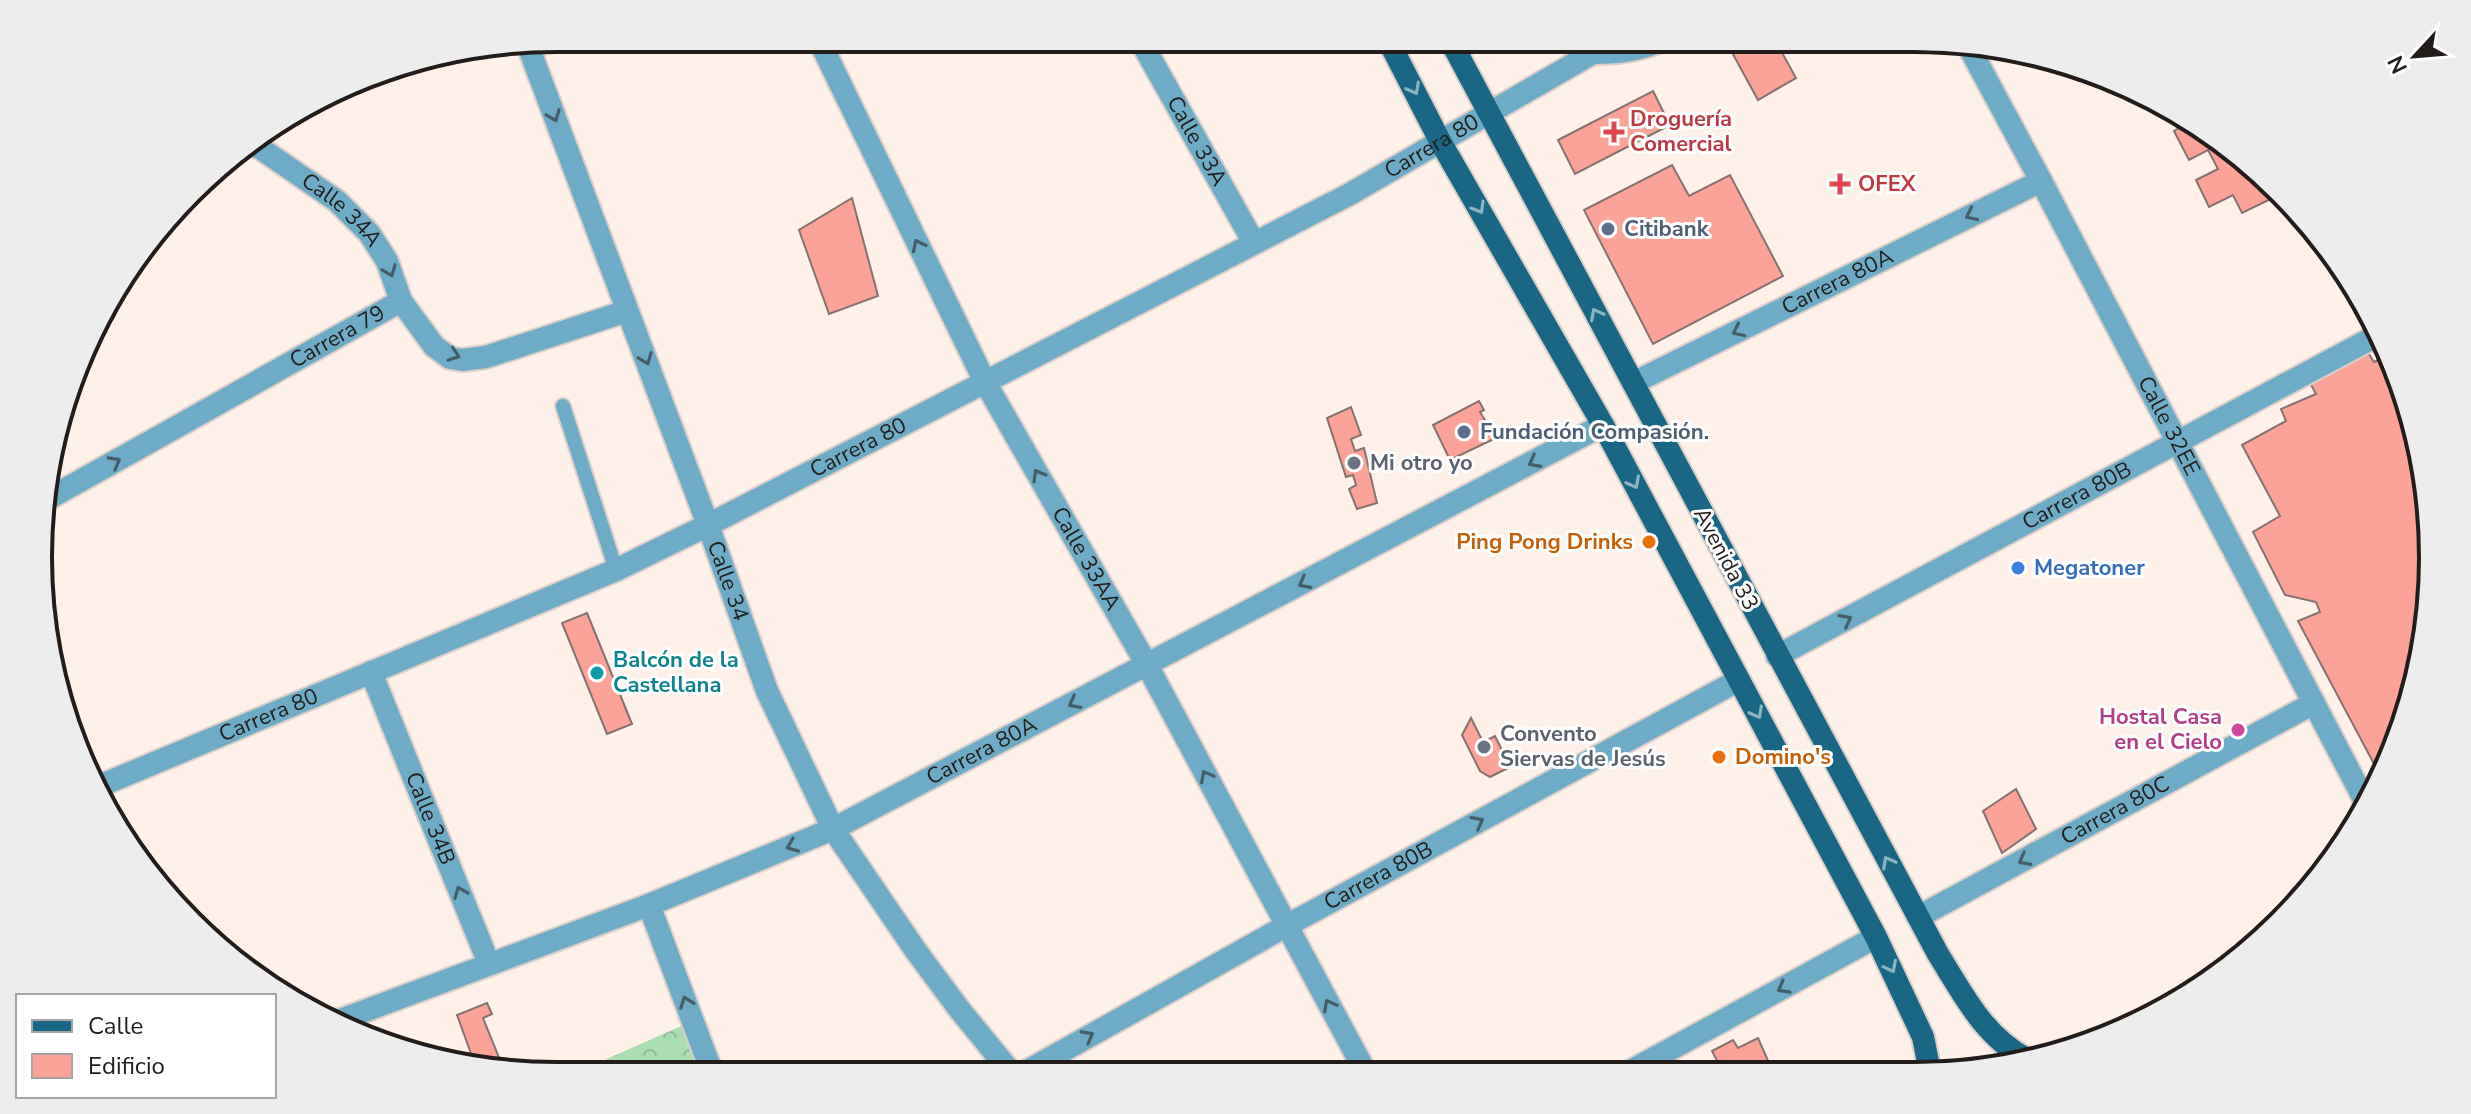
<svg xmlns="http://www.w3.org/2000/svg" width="2471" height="1114" viewBox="0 0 2471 1114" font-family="'Nunito Sans',sans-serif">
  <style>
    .forest { fill: url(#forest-crowns) }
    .building { fill: #fba299; stroke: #837270; stroke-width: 2 }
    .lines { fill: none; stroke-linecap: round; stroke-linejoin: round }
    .service-casing { stroke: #dbcfc9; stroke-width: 18 }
    .minor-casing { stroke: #dbcfc9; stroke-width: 26 }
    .tertiary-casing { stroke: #dbcfc9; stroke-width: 26 }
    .primary-casing { stroke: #dbcfc9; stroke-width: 26 }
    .service { stroke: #6eabc7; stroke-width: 14 }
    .minor { stroke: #6eabc7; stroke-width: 22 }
    .tertiary { stroke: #6eabc7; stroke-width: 22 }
    .primary { stroke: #196784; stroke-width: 22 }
    .oneway { stroke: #8cb3c2 }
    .oneway2 { stroke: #445d68 }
    .health-dot { fill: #e0444e; stroke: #fff; stroke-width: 3 }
    .service-dot { fill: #5c6f8a; stroke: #fff; stroke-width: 3 }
    .worship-dot { fill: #6b7280; stroke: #fff; stroke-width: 3 }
    .food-dot { fill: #e8710a; stroke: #fff; stroke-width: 3 }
    .shop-dot { fill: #3f7fe0; stroke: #fff; stroke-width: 3 }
    .culture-dot { fill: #0f9aa8; stroke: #fff; stroke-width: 3 }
    .hotel-dot { fill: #d1479c; stroke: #fff; stroke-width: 3 }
    .labels { text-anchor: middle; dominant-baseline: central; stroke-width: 6; stroke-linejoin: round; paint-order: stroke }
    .health-label { font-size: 22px; font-weight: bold; fill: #be3a42; stroke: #fff; text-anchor: start }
    .street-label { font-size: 22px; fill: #221d1a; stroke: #fff }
    .service-label { font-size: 22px; font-weight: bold; fill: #4e5e75; stroke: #fff; text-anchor: start }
    .worship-label { font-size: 22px; font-weight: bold; fill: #5b616d; stroke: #fff; text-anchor: start }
    .food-label { font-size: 22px; font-weight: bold; fill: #c56008; stroke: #fff; text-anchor: end }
    .shop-label { font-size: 22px; font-weight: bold; fill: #366cbe; stroke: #fff; text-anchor: start }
    .culture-label { font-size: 22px; font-weight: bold; fill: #0d838f; stroke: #fff; text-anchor: start }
    .hotel-label { font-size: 22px; font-weight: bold; fill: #b23c85; stroke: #fff; text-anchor: end }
    .rim { fill: none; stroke: #221d1a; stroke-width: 4 }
  </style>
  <defs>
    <pattern id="forest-crowns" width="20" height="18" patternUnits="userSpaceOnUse" patternTransform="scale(2)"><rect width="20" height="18" fill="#aaddb2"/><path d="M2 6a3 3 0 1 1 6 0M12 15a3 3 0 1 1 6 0" fill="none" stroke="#92bd98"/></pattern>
  </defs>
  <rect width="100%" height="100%" fill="#fef1ea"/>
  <polygon class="forest" points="686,1024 706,1076 568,1076"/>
  <g class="building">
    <polygon points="1746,38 1774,38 1796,78 1758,100 1729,47"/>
    <polygon points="1653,91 1670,125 1575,174 1558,140"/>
    <polygon points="2184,125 2216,146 2189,160 2174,131"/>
    <polygon points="2216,146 2281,190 2283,193 2242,213 2233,195 2209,207 2196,180 2218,169 2208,150"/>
    <polygon points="1672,165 1689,196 1730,175 1783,276 1653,344 1584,210"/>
    <polygon points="852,198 878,296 829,314 799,230"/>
    <polygon points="2365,348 2374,362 2391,354 2393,358 2433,557 2394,755 2381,777 2298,621 2320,612 2316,602 2285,595 2253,532 2280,516 2242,445 2286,421 2281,409 2316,394 2309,381"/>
    <polygon points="1479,401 1484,410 1480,412 1496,438 1450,460 1433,425"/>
    <polygon points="1351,407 1361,435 1351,439 1355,451 1364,448 1377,503 1357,509 1349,489 1356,485 1353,475 1346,477 1327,418"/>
    <polygon points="587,613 632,724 607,734 562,623"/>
    <polygon points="1471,718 1483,742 1495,736 1504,754 1512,752 1518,763 1490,777 1480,771 1462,735"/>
    <polygon points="2016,789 2036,829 2002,853 1983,811"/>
    <polygon points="487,1003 492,1014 483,1018 502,1065 473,1059 457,1015"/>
    <polygon points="1758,1038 1773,1072 1723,1072 1712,1051 1733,1040 1738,1048"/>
  </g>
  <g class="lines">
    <g class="service-casing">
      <polyline id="service" points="563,406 616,570"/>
    </g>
    <g class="minor-casing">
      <g id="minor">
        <path id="s1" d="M818,38L985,382L1147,665L1366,1073"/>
        <path id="s2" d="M1139,38L1254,243"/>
        <path id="s3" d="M527,43L708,525L767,691L833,829L916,951L959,1009L1013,1075"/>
        <path id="s4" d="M1970,49L2041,181L2366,803"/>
        <path d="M1593,53C1620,53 1642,50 1667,38"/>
        <polyline points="1489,113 1593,53 1601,38"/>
        <path id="s5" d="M254,144L337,201L369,233L387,261L401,301L434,346L450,358L462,360L486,357L627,311"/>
        <path id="s6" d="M1633,383L2041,181"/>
        <path id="s7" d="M46,500L401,301"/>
        <path id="s8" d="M1777,656L2378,335"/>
        <path id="s9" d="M371,672L489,964"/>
        <polyline points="649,905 713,1075"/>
        <path id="s10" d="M1918,917L2314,703"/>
        <path id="s11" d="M335,1022L649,905L833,829L1603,425"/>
        <polyline points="1627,1073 1876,937"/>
        <path id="s12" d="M1020,1075L1286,926L1739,680"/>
      </g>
    </g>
    <g class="tertiary-casing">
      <g id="tertiary">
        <path id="s13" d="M97,787L616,570L708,525L1350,194L1489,113"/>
      </g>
    </g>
    <g class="primary-casing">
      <g id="primary">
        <polyline points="1387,38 1440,141 1603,425 1876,937 1923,1037 1930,1072"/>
        <path d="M1449,38L1938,954C1963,994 1984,1037 2027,1059"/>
      </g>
    </g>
    <use href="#service" class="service"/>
    <use href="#minor" class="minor"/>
    <use href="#tertiary" class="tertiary"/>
    <use href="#primary" class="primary"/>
  </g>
  <defs><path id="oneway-chevron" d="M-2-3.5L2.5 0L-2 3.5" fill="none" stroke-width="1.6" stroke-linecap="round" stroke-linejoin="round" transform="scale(2)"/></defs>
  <g class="oneway">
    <use href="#oneway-chevron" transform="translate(1414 89) rotate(62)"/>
    <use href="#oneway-chevron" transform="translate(1479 208) rotate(60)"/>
    <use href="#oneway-chevron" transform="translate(1596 314) rotate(-118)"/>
    <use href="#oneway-chevron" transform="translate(1634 483) rotate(62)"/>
    <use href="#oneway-chevron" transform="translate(1757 713) rotate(62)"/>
    <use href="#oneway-chevron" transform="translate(1888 862) rotate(-118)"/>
    <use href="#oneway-chevron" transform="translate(1891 967) rotate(63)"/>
  </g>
  <g class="oneway2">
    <use href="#oneway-chevron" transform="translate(554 116) rotate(69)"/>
    <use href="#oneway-chevron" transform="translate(1971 215) rotate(154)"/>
    <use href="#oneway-chevron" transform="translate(918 245) rotate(-116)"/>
    <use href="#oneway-chevron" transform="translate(390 271) rotate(69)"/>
    <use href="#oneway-chevron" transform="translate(1738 331) rotate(154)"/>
    <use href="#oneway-chevron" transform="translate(454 355) rotate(19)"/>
    <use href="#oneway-chevron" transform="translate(646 359) rotate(69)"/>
    <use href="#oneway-chevron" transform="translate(115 462) rotate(-29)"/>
    <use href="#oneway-chevron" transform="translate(1534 462) rotate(152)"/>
    <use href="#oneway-chevron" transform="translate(1038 475) rotate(-120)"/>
    <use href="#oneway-chevron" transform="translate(1304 583) rotate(152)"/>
    <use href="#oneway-chevron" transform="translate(1846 620) rotate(-28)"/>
    <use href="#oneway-chevron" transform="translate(1074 703) rotate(152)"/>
    <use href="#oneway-chevron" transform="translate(1206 776) rotate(-118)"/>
    <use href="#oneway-chevron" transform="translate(1478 822) rotate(-28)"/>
    <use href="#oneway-chevron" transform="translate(792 846) rotate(158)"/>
    <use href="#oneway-chevron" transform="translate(2024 860) rotate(152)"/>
    <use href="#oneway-chevron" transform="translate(460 892) rotate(-112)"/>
    <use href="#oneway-chevron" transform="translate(1783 988) rotate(151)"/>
    <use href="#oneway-chevron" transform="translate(686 1002) rotate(-110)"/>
    <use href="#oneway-chevron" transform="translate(1329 1005) rotate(-118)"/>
    <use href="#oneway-chevron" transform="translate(1088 1036) rotate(-29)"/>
  </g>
  <g class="health-dot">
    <path d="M1610 120h8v8h8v8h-8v8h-8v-8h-8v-8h8z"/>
    <path d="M1836 172h8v8h8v8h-8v8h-8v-8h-8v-8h8z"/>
  </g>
  <g class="service-dot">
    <circle cx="1608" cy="229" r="8"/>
    <circle cx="1464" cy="432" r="8"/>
  </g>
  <g class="worship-dot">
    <circle cx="1354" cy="463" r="8"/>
    <circle cx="1484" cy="747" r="8"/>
  </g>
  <g class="food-dot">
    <circle cx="1649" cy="542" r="8"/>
    <circle cx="1719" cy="757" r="8"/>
  </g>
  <circle class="shop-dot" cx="2018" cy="568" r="8"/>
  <circle class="culture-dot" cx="597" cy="673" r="8"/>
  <circle class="hotel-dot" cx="2238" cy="730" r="8"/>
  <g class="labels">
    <g class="health-label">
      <text x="1630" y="119">Droguería<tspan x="1630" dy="25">Comercial</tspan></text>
      <text x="1858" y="184">OFEX</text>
    </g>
    <g class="street-label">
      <text stroke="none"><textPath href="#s2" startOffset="118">Calle 33A</textPath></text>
      <text stroke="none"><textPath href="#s13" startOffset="1482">Carrera 80</textPath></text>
      <text stroke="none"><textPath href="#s5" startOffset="110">Calle 34A</textPath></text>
      <text stroke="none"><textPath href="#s6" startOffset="228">Carrera 80A</textPath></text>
      <text stroke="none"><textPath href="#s7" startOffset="334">Carrera 79</textPath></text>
      <text stroke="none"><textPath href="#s4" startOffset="426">Calle 32EE</textPath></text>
      <text stroke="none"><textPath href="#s13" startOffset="834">Carrera 80</textPath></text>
      <text stroke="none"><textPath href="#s8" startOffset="340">Carrera 80B</textPath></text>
      <text stroke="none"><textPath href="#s1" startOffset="586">Calle 33AA</textPath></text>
      <text transform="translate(1726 559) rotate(62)">Avenida 33</text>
      <text stroke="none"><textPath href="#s3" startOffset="574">Calle 34</textPath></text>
      <text stroke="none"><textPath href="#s13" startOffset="186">Carrera 80</textPath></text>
      <text stroke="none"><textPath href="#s11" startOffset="702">Carrera 80A</textPath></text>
      <text stroke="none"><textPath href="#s10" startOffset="224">Carrera 80C</textPath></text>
      <text stroke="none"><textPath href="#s9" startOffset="158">Calle 34B</textPath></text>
      <text stroke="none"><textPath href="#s12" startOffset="410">Carrera 80B</textPath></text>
    </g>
    <g class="service-label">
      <text x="1624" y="229">Citibank</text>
      <text x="1480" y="432">Fundación Compasión.</text>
    </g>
    <g class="worship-label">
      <text x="1370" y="463">Mi otro yo</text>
      <text x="1500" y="734">Convento<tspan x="1500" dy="25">Siervas de Jesús</tspan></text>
    </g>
    <g class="food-label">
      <text x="1633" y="542">Ping Pong Drinks</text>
      <text x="1735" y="757" text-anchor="start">Domino's</text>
    </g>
    <g class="shop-label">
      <text x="2034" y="568">Megatoner</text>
    </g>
    <g class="culture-label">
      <text x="613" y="660">Balcón de la<tspan x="613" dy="25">Castellana</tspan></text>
    </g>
    <g class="hotel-label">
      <text x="2222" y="717">Hostal Casa<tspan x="2222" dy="25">en el Cielo</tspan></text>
    </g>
  </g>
  <path d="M0 0H2471V1114H0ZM557 52H1914A505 505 0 0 1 2419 557V557A505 505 0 0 1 1914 1062H557A505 505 0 0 1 52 557V557A505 505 0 0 1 557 52Z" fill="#ededed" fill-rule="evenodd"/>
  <path class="rim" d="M557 52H1914A505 505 0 0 1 2419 557V557A505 505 0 0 1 1914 1062H557A505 505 0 0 1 52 557V557A505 505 0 0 1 557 52Z"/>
  <rect x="16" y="994" width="260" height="104" fill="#ffffff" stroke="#a7a5a3" stroke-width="2"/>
  <rect x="32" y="1020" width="40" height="12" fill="#196784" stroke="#a7a5a3" stroke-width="2"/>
  <text x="88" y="1034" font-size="24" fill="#221d1a">Calle</text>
  <rect x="32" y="1054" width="40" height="24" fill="#fba299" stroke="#a7a5a3" stroke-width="2"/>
  <text x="88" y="1074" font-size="24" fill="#221d1a">Edificio</text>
  <g transform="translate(2415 56) rotate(244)" stroke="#ffffff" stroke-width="6" paint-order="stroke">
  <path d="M0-6L14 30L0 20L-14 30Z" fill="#221d1a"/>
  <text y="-12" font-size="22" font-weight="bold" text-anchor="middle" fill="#221d1a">N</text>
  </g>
</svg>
